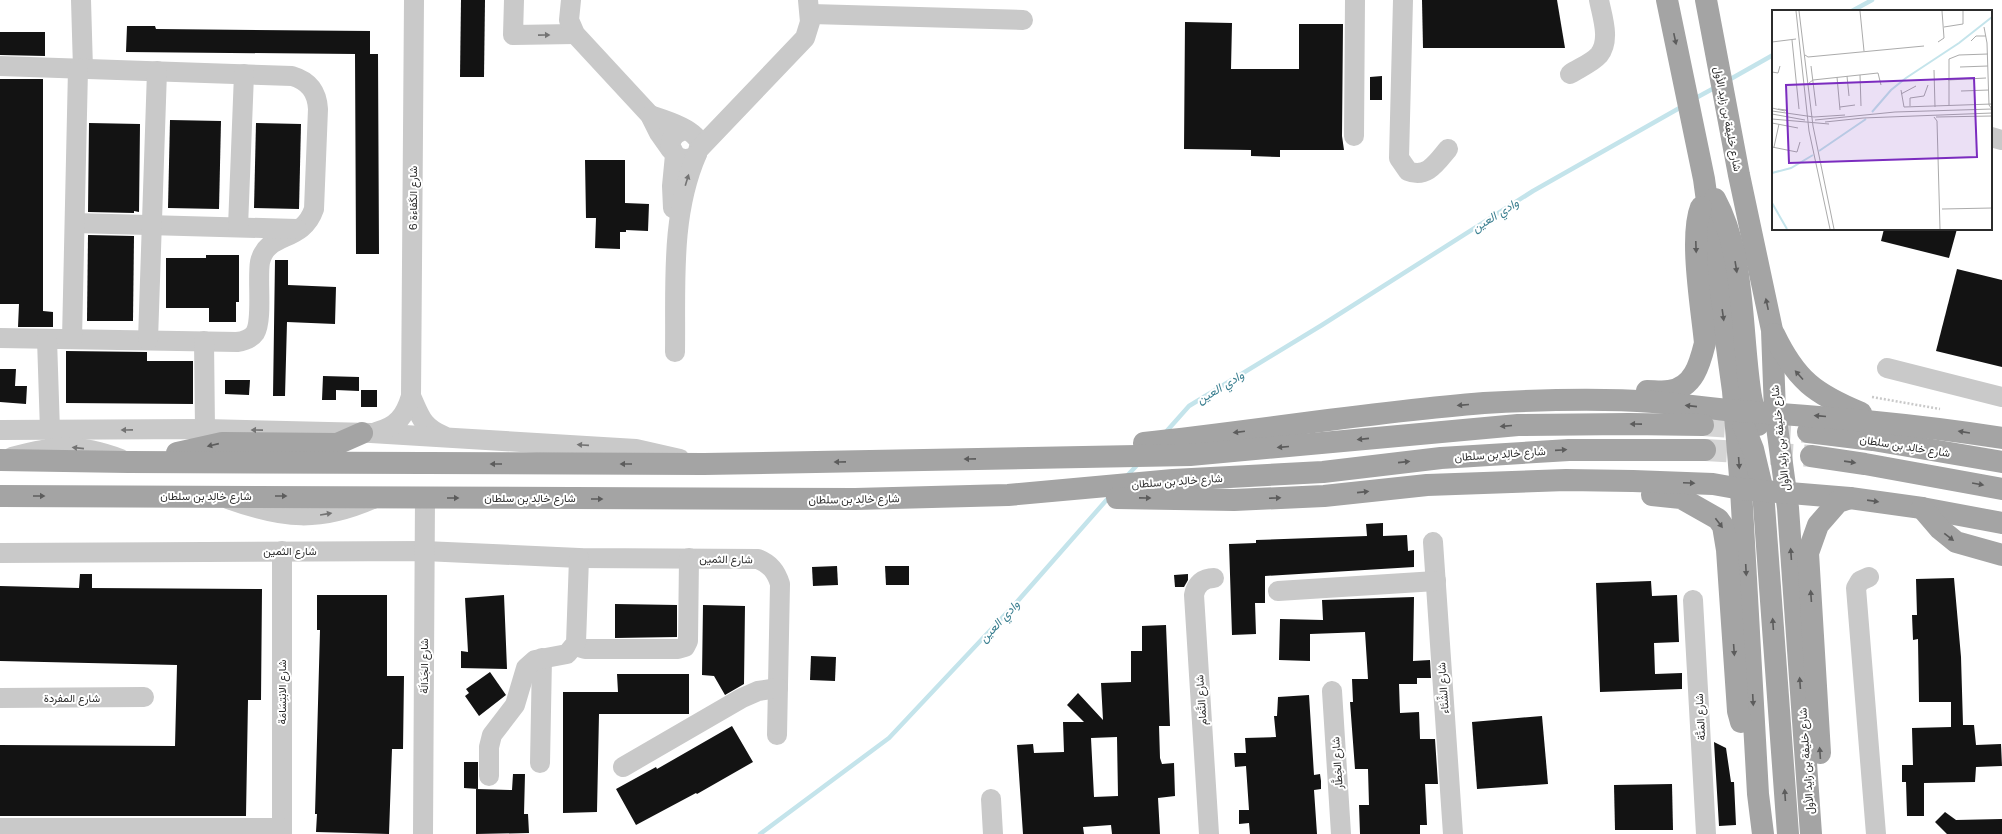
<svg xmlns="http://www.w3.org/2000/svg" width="2002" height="834" viewBox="0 0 2002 834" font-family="Poppins,Vazirmatn,sans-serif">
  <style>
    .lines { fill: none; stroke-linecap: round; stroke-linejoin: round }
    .stream { stroke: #c4e4eb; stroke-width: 4.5 }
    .building { fill: #131313; fill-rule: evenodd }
    .major-tunnel { stroke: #d5d5d5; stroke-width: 22; stroke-dasharray: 22 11; stroke-linecap: butt }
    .path { stroke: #c9c9c9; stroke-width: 2.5; stroke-dasharray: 2 2; stroke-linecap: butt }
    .minor { stroke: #c9c9c9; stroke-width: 20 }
    .major { stroke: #a4a4a4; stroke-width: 22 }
    .oneway { fill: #737373 }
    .oneway2 { fill: #5c5c5c }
    .labels { text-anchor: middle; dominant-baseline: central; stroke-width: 4; stroke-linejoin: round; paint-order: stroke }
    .street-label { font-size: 11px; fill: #2c2c2c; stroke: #fff }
    .water-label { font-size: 12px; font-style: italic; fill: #397e8f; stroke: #fff }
    .inset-river { fill: none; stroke: #c4e4eb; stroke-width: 2 }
    .inset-road { fill: none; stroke: #ababab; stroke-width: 1 }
    .view { fill: #7b2cbf; fill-opacity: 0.15; stroke: #7b2cbf; stroke-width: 2 }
    .inset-edge { fill: none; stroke: #2c2c2c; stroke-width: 2 }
  </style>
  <rect width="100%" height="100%" fill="#fff"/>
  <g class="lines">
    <g class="stream">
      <polyline points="1852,11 1872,0"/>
      <polyline points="1727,81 1773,55"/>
      <polyline points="1694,99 1716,87"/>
      <polyline points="1165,433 1189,406 1322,325 1533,191 1683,106"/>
      <polyline points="1126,477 1139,463"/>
      <polyline points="760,834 889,738 1016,603 1110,496"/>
    </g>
  </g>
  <g class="building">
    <polygon points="461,0 485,0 484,77 460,77"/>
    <polygon points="1422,0 1557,0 1565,48 1423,48"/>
    <polygon points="1185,22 1232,23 1231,69 1299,69 1299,24 1343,24 1342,136 1344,150 1280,150 1280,157 1251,156 1251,150 1184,149"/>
    <polygon points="127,26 155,26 156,29 370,31 370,54 378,54 379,254 356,254 355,54 126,52"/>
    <polygon points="0,32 45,32 45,56 0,55"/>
    <polygon points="1382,76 1382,100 1370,100 1370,77"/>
    <polygon points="0,79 43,79 43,311 53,312 53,327 18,327 19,304 0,304"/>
    <polygon points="170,120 221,121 219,209 168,208"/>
    <polygon points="89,123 140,124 139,212 134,211 134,213 88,212"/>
    <polygon points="256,123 301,124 299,209 254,208"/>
    <polygon points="585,160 625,160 625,203 649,204 648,231 626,230 626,232 620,232 620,249 595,248 596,218 586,218"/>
    <polygon points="1884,229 1957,229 1949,258 1881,241"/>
    <polygon points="88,235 134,236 133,321 87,321"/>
    <polygon points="206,255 239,255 239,302 236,302 236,322 209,322 209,308 166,308 166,258 206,258"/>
    <polygon points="275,260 288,260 288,285 336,287 335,324 287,322 285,396 273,396"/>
    <polygon points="1957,269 2002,280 2002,367 1936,351"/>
    <polygon points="66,351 147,352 147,361 193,361 193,404 66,403"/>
    <polygon points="0,369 16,369 15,386 27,386 26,404 0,402"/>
    <polygon points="323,376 359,377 359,391 336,390 336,400 322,400"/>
    <polygon points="225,380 250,380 249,395 225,394"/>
    <rect x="361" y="390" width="16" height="17"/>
    <polygon points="1383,523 1383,536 1407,535 1408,551 1414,550 1414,567 1265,576 1265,603 1255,603 1256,634 1232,635 1229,544 1256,543 1256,540 1367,536 1366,524"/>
    <polygon points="837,566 838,585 813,586 812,567"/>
    <polygon points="885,566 909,566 909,585 886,585"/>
    <polygon points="80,574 92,574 92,588 262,589 261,700 248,700 246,816 0,816 0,745 175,746 177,665 0,661 0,586 79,588"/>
    <polygon points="1188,574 1188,580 1184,587 1175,587 1174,575"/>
    <polygon points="1954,578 1961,657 1963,725 1974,725 1976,745 2001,744 2002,766 1976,767 1975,782 1924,783 1924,816 1907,816 1906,782 1902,782 1902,765 1913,765 1912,728 1951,727 1951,702 1919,702 1918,639 1913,640 1912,615 1917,615 1916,579"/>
    <polygon points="1651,581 1652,596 1677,595 1679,642 1654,643 1655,674 1682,673 1682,689 1600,692 1596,583"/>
    <polygon points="317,595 387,595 387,676 404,676 403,749 392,749 389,834 316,832 317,814 315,814 320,630 317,630"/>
    <polygon points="504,595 507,669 461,668 461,651 468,652 465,598"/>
    <polygon points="1414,597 1413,661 1430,660 1431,678 1417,678 1417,684 1399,684 1400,713 1419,712 1420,739 1435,739 1438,784 1425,784 1427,825 1420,825 1420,834 1360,834 1359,805 1369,805 1368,769 1355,769 1350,702 1353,702 1352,679 1368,679 1365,632 1310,634 1310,661 1279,660 1280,619 1323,620 1322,600"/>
    <polygon points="615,604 677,605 677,637 615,638"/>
    <polygon points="703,605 745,606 744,684 725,695 714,676 702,675"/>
    <path d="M1166,625L1170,726H1159L1160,758L1162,764L1174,763L1175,796L1158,798L1160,834H1112L1111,825L1083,827L1084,834H1023L1017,745L1033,744L1034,753L1064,752L1063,722H1084L1067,705L1078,693L1103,720L1101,683L1131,682V651H1142V626ZM1117,737L1118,796L1094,797L1091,738Z"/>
    <polygon points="811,656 836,657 835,681 810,680"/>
    <polygon points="490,672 506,695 479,716 465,696 469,693 466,689"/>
    <polygon points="617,674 689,674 689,714 599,714 597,812 563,813 563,692 618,692"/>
    <polygon points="1309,695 1314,775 1320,774 1321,781 1321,789 1314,790 1317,834 1250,834 1249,823 1239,824 1239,810 1249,810 1246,766 1235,767 1234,753 1246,753 1245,738 1276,737 1274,716 1277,716 1278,697"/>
    <polygon points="1542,716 1548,784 1477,789 1472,722"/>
    <polygon points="732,726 753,762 697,794 696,793 636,825 616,789 656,767 657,769"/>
    <polygon points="1714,742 1726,748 1731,782 1734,782 1736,825 1719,826"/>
    <polygon points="464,762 478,762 478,789 464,788"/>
    <polygon points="513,774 525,774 524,814 528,814 529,833 476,834 476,789 512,790"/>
    <polygon points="1672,784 1673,830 1615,830 1614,785"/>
    <polygon points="1945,812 1956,820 2002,819 2002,834 1947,834 1935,822"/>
  </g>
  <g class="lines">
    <g class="major-tunnel">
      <polyline points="1703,425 1808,432"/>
      <polyline points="1705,450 1811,456"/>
    </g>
    <polyline class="path" points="1872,397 1940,409"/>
    <g class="minor">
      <polyline points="81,0 83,69"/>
      <polyline points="514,0 513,35 575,34"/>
      <polyline points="571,0 569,20 575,34 650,115 659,133 671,150"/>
      <path d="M1403,0L1399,158L1408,171C1427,179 1437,162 1448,149"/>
      <polyline points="811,14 1023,20"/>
      <path d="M0,66L292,76C309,81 317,92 318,109L314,209C302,244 267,231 260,262C257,279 263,320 255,333C251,339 244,341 237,342L0,338"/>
      <path d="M1570,74C1579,68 1592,63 1599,55C1611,40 1602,16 1599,0"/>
      <path d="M650,115C665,120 696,129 700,144L697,154C690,160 683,161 675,155L670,145C672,136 677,131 687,130"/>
      <polyline points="1354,136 1355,0"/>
      <polyline points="1991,137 2002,140"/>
      <polyline points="699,149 805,38 810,22 808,0"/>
      <polyline points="673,208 672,186 675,155"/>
      <polyline points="75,223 297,229"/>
      <polyline points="238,227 244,74"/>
      <polyline points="47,339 50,431"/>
      <polyline points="72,339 78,69"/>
      <polyline points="148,340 157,71"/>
      <polyline points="204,341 205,429"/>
      <path d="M675,352C676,286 670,216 697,154"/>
      <polyline points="1887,368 2002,397"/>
      <path d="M411,396C420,416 422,427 444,436"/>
      <polyline points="0,430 205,429 371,433 636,449 680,459"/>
      <path d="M376,432C397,427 405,416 411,396L414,0"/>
      <path d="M12,457C56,445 78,443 121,459"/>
      <path d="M228,499C284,519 319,523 375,498"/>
      <polyline points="1433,542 1453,834"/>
      <polyline points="282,551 282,834"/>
      <path d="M0,553L424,551L579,558L758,559C770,564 776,571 780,584L777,735"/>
      <polyline points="1869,577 1860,581 1856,588 1876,834"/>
      <polyline points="1278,591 1436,581"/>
      <polyline points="1693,600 1706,834"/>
      <polyline points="575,646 585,649 678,649 685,647 688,641 689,558"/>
      <polyline points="1332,691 1341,834"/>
      <polyline points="0,698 144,697"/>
      <polyline points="540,763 542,658"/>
      <polyline points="623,767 742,698 758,691 778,688"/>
      <polyline points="489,776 489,747 492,735 515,705 526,668 535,660 567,654 576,643 579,558"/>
      <polyline points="991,799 993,834"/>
      <polyline points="0,828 282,828"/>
      <polyline points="423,834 425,497"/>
      <path d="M1209,834L1194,595C1196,584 1203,578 1214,578"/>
    </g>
    <g class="major">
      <polyline points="1667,0 1704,179 1733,391 1741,489 1758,794 1763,834"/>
      <polyline points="1706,0 1739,175 1772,330 1775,412 1788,508 1811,834"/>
      <path d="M1715,199C1745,254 1741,329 1750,390C1751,402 1756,414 1758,425"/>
      <path d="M1774,334C1796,380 1815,394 1861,413"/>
      <path d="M1647,391C1654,391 1662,392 1669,391C1694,388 1700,363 1705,343C1702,310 1689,237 1701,207"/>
      <polyline points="1743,424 1753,449 1763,491 1788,834"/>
      <polyline points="1808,432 1873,440 2002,462"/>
      <path d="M1144,443C1257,431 1370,412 1484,403C1537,400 1600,398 1653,402C1682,404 1710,409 1739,411C1827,417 1915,424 2002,438"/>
      <polyline points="177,453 222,443 337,444 362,433"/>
      <polyline points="1811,456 1865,464 2002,489"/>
      <polyline points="0,460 128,462 704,464 1190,455 1518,425 1629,424 1703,425"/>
      <polyline points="1652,495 1681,498 1718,519 1723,526 1727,550 1738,711 1741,722"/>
      <polyline points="0,496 855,499 1008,495 1173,480 1323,472 1441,458 1569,450 1705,450"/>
      <polyline points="1117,498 1234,500 1324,496 1427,485 1566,480 1633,481 1713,484 1741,489 1850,498 1922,508 2002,523"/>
      <polyline points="1922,508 1940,529 1956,542 2002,555"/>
      <polyline points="1820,753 1808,553 1818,525 1838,502 1850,498"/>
    </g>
  </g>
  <defs><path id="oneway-solid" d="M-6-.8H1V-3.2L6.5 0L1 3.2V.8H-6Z"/></defs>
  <g class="oneway">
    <use href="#oneway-solid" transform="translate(544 35) rotate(-1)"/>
    <use href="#oneway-solid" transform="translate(687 180) rotate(-73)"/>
    <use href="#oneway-solid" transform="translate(127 430) rotate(179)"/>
    <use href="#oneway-solid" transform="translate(257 430) rotate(-179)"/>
    <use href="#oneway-solid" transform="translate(583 445) rotate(-176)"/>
    <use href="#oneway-solid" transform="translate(78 448) rotate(-174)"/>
    <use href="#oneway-solid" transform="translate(326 514) rotate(-9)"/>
  </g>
  <g class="oneway2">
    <use href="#oneway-solid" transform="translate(1675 39) rotate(78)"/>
    <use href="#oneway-solid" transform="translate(1696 247) rotate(88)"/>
    <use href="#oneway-solid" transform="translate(1736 267) rotate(81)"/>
    <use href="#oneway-solid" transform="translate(1767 304) rotate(-102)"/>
    <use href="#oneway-solid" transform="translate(1723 315) rotate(82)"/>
    <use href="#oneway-solid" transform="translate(1799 375) rotate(-132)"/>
    <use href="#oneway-solid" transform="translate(1463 405) rotate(175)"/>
    <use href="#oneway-solid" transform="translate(1691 406) rotate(-174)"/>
    <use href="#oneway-solid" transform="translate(1820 416) rotate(-175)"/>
    <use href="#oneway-solid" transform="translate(1636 424) rotate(-179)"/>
    <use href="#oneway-solid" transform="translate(1506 426) rotate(175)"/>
    <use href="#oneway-solid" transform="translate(1239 432) rotate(173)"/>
    <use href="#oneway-solid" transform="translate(1964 432) rotate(-171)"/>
    <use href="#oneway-solid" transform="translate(1363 439) rotate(174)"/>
    <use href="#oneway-solid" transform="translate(213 445) rotate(167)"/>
    <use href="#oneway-solid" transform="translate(1283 447) rotate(175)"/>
    <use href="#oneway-solid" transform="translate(1561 450) rotate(-4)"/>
    <use href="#oneway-solid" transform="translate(970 459) rotate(179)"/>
    <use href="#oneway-solid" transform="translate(840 462) rotate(179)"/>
    <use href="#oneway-solid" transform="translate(1404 462) rotate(-6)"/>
    <use href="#oneway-solid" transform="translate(1850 462) rotate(8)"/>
    <use href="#oneway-solid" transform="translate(1739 463) rotate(86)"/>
    <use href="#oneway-solid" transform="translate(496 464) rotate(-180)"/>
    <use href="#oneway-solid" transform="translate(626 464) rotate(-180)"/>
    <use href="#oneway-solid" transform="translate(1689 483) rotate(2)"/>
    <use href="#oneway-solid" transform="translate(1978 484) rotate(10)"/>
    <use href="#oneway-solid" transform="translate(1363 492) rotate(-6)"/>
    <use href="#oneway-solid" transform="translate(39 496)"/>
    <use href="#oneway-solid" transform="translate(281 496)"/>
    <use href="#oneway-solid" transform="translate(453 498)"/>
    <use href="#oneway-solid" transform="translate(1145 498) rotate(1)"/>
    <use href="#oneway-solid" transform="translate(1275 498) rotate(-2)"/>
    <use href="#oneway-solid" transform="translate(597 499)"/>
    <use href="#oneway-solid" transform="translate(1873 501) rotate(8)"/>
    <use href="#oneway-solid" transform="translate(1719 523) rotate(53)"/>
    <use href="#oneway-solid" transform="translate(1949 537) rotate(38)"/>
    <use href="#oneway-solid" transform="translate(1791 554) rotate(-94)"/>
    <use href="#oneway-solid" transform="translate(1746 570) rotate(87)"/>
    <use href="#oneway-solid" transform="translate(1811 596) rotate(-94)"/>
    <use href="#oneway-solid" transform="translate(1773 624) rotate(-94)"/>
    <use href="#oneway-solid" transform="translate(1734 650) rotate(86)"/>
    <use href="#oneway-solid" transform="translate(1800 683) rotate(-94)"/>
    <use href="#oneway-solid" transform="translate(1753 700) rotate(87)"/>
    <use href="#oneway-solid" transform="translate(1820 753) rotate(-94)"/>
    <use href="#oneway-solid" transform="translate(1785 795) rotate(-94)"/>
  </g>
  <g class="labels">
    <g class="street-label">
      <text transform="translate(1728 119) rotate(79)">شارع خليفة بن زايد الأول</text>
      <text transform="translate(413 198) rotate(-90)">شارع الكَفاءة 6</text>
      <text transform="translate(1780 438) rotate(-96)">شارع خليفة بن زايد الأول</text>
      <text transform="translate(1905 446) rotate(9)">شارع خالِد بن سلطان</text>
      <text transform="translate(1500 454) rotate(-4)">شارع خالِد بن سلطان</text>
      <text transform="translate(1177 481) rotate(-4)">شارع خالِد بن سلطان</text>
      <text x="206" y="496">شارع خالِد بن سلطان</text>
      <text x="530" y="498">شارع خالِد بن سلطان</text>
      <text transform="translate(854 499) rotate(-1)">شارع خالِد بن سلطان</text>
      <text x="290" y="551">شارع الثمين</text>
      <text transform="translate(726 559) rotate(1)">شارع الثمين</text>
      <text transform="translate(424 666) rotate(-90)">شارع الجَدَالَة</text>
      <text transform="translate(1443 688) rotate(-94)">شارع الشِّتَاء</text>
      <text transform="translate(282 692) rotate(-90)">شارع الابْتِسَامَة</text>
      <text x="72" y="698">شارع المفردة</text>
      <text transform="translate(1201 700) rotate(-94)">شارع التَّمَام</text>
      <text transform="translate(1700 717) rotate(-93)">شارع المَتَّة</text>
      <text transform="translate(1806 761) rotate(-94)">شارع خليفة بن زايد الأول</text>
      <text transform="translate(1337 763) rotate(-94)">شارع الخِطَّار</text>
    </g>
    <g class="water-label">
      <text transform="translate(1495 215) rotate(-32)">وادي العين</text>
      <text transform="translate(1220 387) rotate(-31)">وادي العين</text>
      <text transform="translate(999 621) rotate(-47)">وادي العين</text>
    </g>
  </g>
  <g transform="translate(1772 10)">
    <rect width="220" height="220" fill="#fff"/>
    <path class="inset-river" d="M100,102L119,80L134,68L187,33L220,7M47,141L94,109M0,163L19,158L41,145M0,193L15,219"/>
    <path class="inset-road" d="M24,1L37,121L58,219M27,1L41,116L62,219M88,1L92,41M172,17L191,14V1M212,17L215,33L217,95L220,99M20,30L27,99M199,31L204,26H214M0,32L24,29M166,32L172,28L170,1M33,45L36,47L152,36M39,56L44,96M188,57L216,56M162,60L163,97M0,62L6,63L8,56M88,65L89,96M75,66L77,86M65,67L68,100M176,70L214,68M37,73L41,70L106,63L109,75M129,80L132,97L220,94M189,81L217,80M129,84L144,76M138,96V88L152,86L156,75M177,96V49L187,45L216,44M68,97L83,95M0,98L13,101L14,100L6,99M0,101L42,107L73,105M0,104L33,110M162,107L165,111L168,219M164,107L220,106M0,109L57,114M43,110L123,102L220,99M53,112L91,108L220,103M0,113L26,118M0,137L25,142L28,132M2,137L7,114M170,199L220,198"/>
    <path class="view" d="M202,68L205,147L17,153L14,75Z"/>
    <rect width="220" height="220" class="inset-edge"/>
  </g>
</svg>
